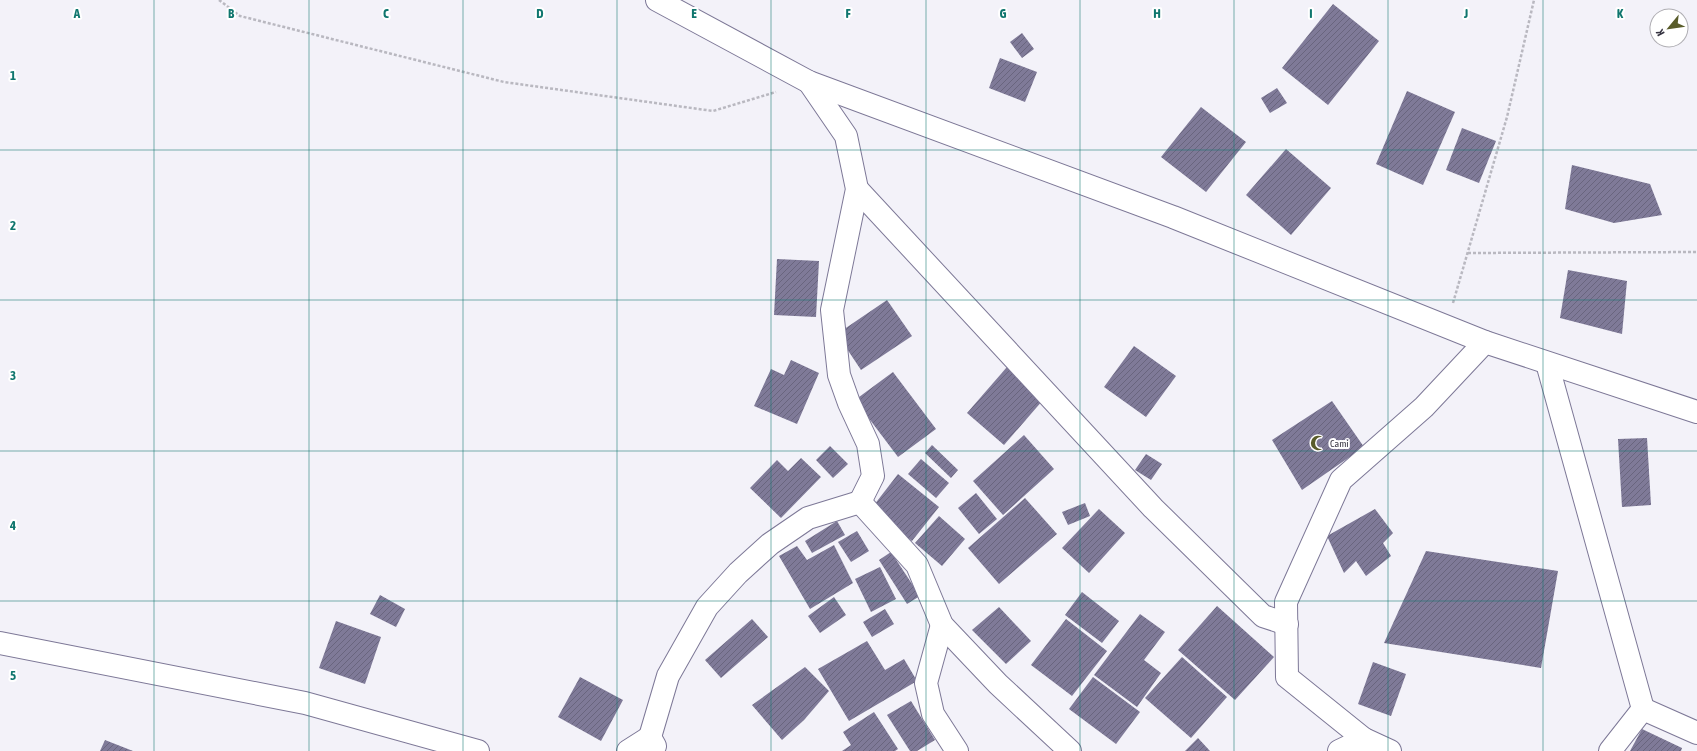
<svg xmlns="http://www.w3.org/2000/svg" width="1697" height="751" viewBox="0 0 1697 751" font-family="'Asap Condensed',sans-serif">
  <style>
    .building { fill: url(#building-hatch) }
    .lines { fill: none; stroke-linecap: round; stroke-linejoin: round }
    .minor-casing { stroke: #7d7897; stroke-width: 24 }
    .tertiary-casing { stroke: #7d7897; stroke-width: 24 }
    .path { stroke: #b9b8c0; stroke-width: 2.5; stroke-dasharray: 3 2; stroke-linecap: butt }
    .minor { stroke: #fff; stroke-width: 22 }
    .tertiary { stroke: #fff; stroke-width: 22 }
    .grid { fill: none; stroke: #0f766e; stroke-width: 1; stroke-opacity: 0.55 }
    .labels { text-anchor: middle; dominant-baseline: central; stroke-width: 4; stroke-linejoin: round; paint-order: stroke }
    .poi-label { font-size: 10px; fill: #363441; stroke: #fff; text-anchor: start }
    .grid-label { font-size: 13px; text-anchor: middle; font-weight: bold; fill: #0f766e; stroke: #fff; stroke-width: 4; stroke-linejoin: round; paint-order: stroke }
  </style>
  <defs>
    <pattern id="building-hatch" width="6" height="6" patternUnits="userSpaceOnUse"><rect width="6" height="6" fill="#7f7a98"/><path d="M-1 1l2-2M0 6l6-6M5 7l2-2" fill="none" stroke="#69657e"/></pattern>
  </defs>
  <rect width="100%" height="100%" fill="#f3f2f9"/>
  <g class="building">
    <polygon points="1333,4 1379,41 1328,105 1282,68"/>
    <polygon points="1022,33 1034,49 1022,58 1010,42"/>
    <polygon points="1000,58 1037,72 1025,102 989,88"/>
    <polygon points="1277,88 1287,103 1270,113 1261,98"/>
    <polygon points="1407,91 1455,112 1423,185 1376,164"/>
    <polygon points="1201,107 1246,142 1206,192 1161,157"/>
    <polygon points="1462,128 1496,141 1479,183 1446,170"/>
    <polygon points="1286,149 1331,188 1291,235 1246,195"/>
    <polygon points="1572,165 1650,184 1662,215 1614,223 1565,209"/>
    <polygon points="777,259 819,261 816,317 774,315"/>
    <polygon points="1568,270 1627,281 1622,334 1560,318"/>
    <polygon points="887,300 912,336 861,370 837,334"/>
    <polygon points="1134,346 1176,376 1146,417 1104,387"/>
    <polygon points="791,360 819,373 797,424 754,406 771,369 784,375"/>
    <polygon points="1007,367 1043,400 1004,445 967,413"/>
    <polygon points="893,372 936,429 898,457 855,400"/>
    <polygon points="1332,401 1364,447 1302,490 1272,440"/>
    <polygon points="1024,435 1054,469 1003,515 973,481"/>
    <polygon points="1647,438 1651,505 1622,507 1618,439"/>
    <polygon points="932,445 958,470 951,478 925,453"/>
    <polygon points="830,446 848,464 833,478 816,460"/>
    <polygon points="1146,454 1162,464 1151,480 1135,470"/>
    <polygon points="801,458 821,477 781,518 750,488 777,460 788,471"/>
    <polygon points="921,459 949,483 936,498 908,474"/>
    <polygon points="898,474 939,507 912,541 871,509"/>
    <polygon points="976,493 997,519 979,534 958,508"/>
    <polygon points="1025,498 1057,534 999,584 968,548"/>
    <polygon points="1085,503 1090,516 1068,525 1062,512"/>
    <polygon points="1099,509 1125,533 1089,573 1062,548"/>
    <polygon points="1375,509 1393,533 1383,543 1391,556 1366,576 1356,561 1344,573 1327,536"/>
    <polygon points="939,516 965,539 942,566 915,543"/>
    <polygon points="837,521 845,535 812,553 805,541"/>
    <polygon points="857,531 869,551 851,562 838,542"/>
    <polygon points="834,545 853,583 810,609 779,556 797,546 807,560"/>
    <polygon points="1426,551 1558,571 1541,668 1384,643"/>
    <polygon points="891,552 920,596 907,604 879,560"/>
    <polygon points="880,567 896,599 871,612 855,579"/>
    <polygon points="1082,592 1119,621 1102,643 1065,615"/>
    <polygon points="380,595 405,609 396,627 370,614"/>
    <polygon points="834,597 846,615 820,633 808,616"/>
    <polygon points="1217,606 1274,657 1235,700 1178,650"/>
    <polygon points="999,607 1031,641 1006,664 972,630"/>
    <polygon points="885,609 894,624 872,637 863,622"/>
    <polygon points="1140,614 1165,632 1144,660 1161,673 1137,707 1094,675"/>
    <polygon points="752,619 768,637 721,678 705,660"/>
    <polygon points="1066,619 1107,651 1072,696 1031,665"/>
    <polygon points="336,621 381,637 365,684 319,668"/>
    <polygon points="867,641 885,670 904,659 917,681 849,721 818,669"/>
    <polygon points="1182,657 1227,697 1191,738 1145,698"/>
    <polygon points="1373,662 1406,674 1391,716 1358,704"/>
    <polygon points="805,667 829,691 804,720 782,740 752,705"/>
    <polygon points="580,677 623,700 601,741 558,717"/>
    <polygon points="1093,677 1140,712 1116,744 1069,709"/>
    <polygon points="911,701 935,740 917,751 910,751 887,715"/>
    <polygon points="874,712 898,749 895,751 842,751 851,745 843,732"/>
    <polygon points="1642,729 1682,748 1681,751 1630,751"/>
    <polygon points="1198,738 1210,751 1185,751"/>
    <polygon points="105,740 133,751 100,751"/>
  </g>
  <g class="lines">
    <g class="minor-casing">
      <g id="minor">
        <polyline points="809,82 846,136 857,189 832,310 839,375 849,403 868,444 873,476 860,502"/>
        <polyline points="857,189 1153,508 1263,616 1287,624"/>
        <polyline points="1547,363 1643,709"/>
        <polyline points="942,625 926,683 933,714 957,751"/>
        <polyline points="0,643 305,703 478,751"/>
        <polyline points="1643,709 1697,733"/>
        <polyline points="628,751 650,737 655,746"/>
        <polyline points="651,751 650,737 668,676 707,607 738,573 770,544 808,518 860,502 917,565 942,625 998,684 1070,751"/>
        <polyline points="1339,751 1364,739"/>
        <polyline points="1390,751 1364,739 1287,677 1286,602 1341,480 1424,407 1485,342"/>
        <polyline points="1610,751 1643,709"/>
      </g>
    </g>
    <g class="tertiary-casing">
      <polyline id="tertiary" points="657,0 809,82 1173,217 1485,342 1697,412"/>
    </g>
    <g class="path">
      <polyline points="219,0 240,16 504,82 713,111 776,92"/>
      <polyline points="1468,253 1697,252"/>
      <polyline points="1453,303 1507,117 1534,0"/>
    </g>
    <use href="#minor" class="minor"/>
    <use href="#tertiary" class="tertiary"/>
  </g>
  <path class="grid" d="M154,0V751M309,0V751M463,0V751M617,0V751M771,0V751M926,0V751M1080,0V751M1234,0V751M1388,0V751M1543,0V751M0,150H1697M0,300H1697M0,451H1697M0,601H1697"/>
  <defs>
    <g id="mosque-bare" transform="scale(1.2)"><path d="M3.5-4.9A6 6 0 1 0 3.5 4.9A5 5 0 1 1 3.5-4.9Z" fill="#595c2a" stroke="#fff" stroke-width="2.5" paint-order="stroke"/></g>
  </defs>
  <g fill-rule="evenodd">
    <use href="#mosque-bare" x="1318" y="443"/>
  </g>
  <g class="labels">
    <g class="poi-label">
      <text x="1330" y="443">Cami</text>
    </g>
  </g>
  <g class="grid-label">
    <text x="77" y="18">A</text>
    <text x="231" y="18">B</text>
    <text x="386" y="18">C</text>
    <text x="540" y="18">D</text>
    <text x="694" y="18">E</text>
    <text x="848" y="18">F</text>
    <text x="1003" y="18">G</text>
    <text x="1157" y="18">H</text>
    <text x="1311" y="18">I</text>
    <text x="1466" y="18">J</text>
    <text x="1620" y="18">K</text>
    <text x="13" y="80">1</text>
    <text x="13" y="230">2</text>
    <text x="13" y="380">3</text>
    <text x="13" y="530">4</text>
    <text x="13" y="680">5</text>
  </g>
  <g transform="translate(1669 28) rotate(241)"><circle r="19" fill="#ffffff" stroke="#afaeb3"/>
  <path d="M0-3L7 15L0 10L-7 15Z" fill="#595c2a"/>
  <text y="-6" font-size="11" font-weight="bold" text-anchor="middle" fill="#363441">K</text>
  </g>
</svg>
